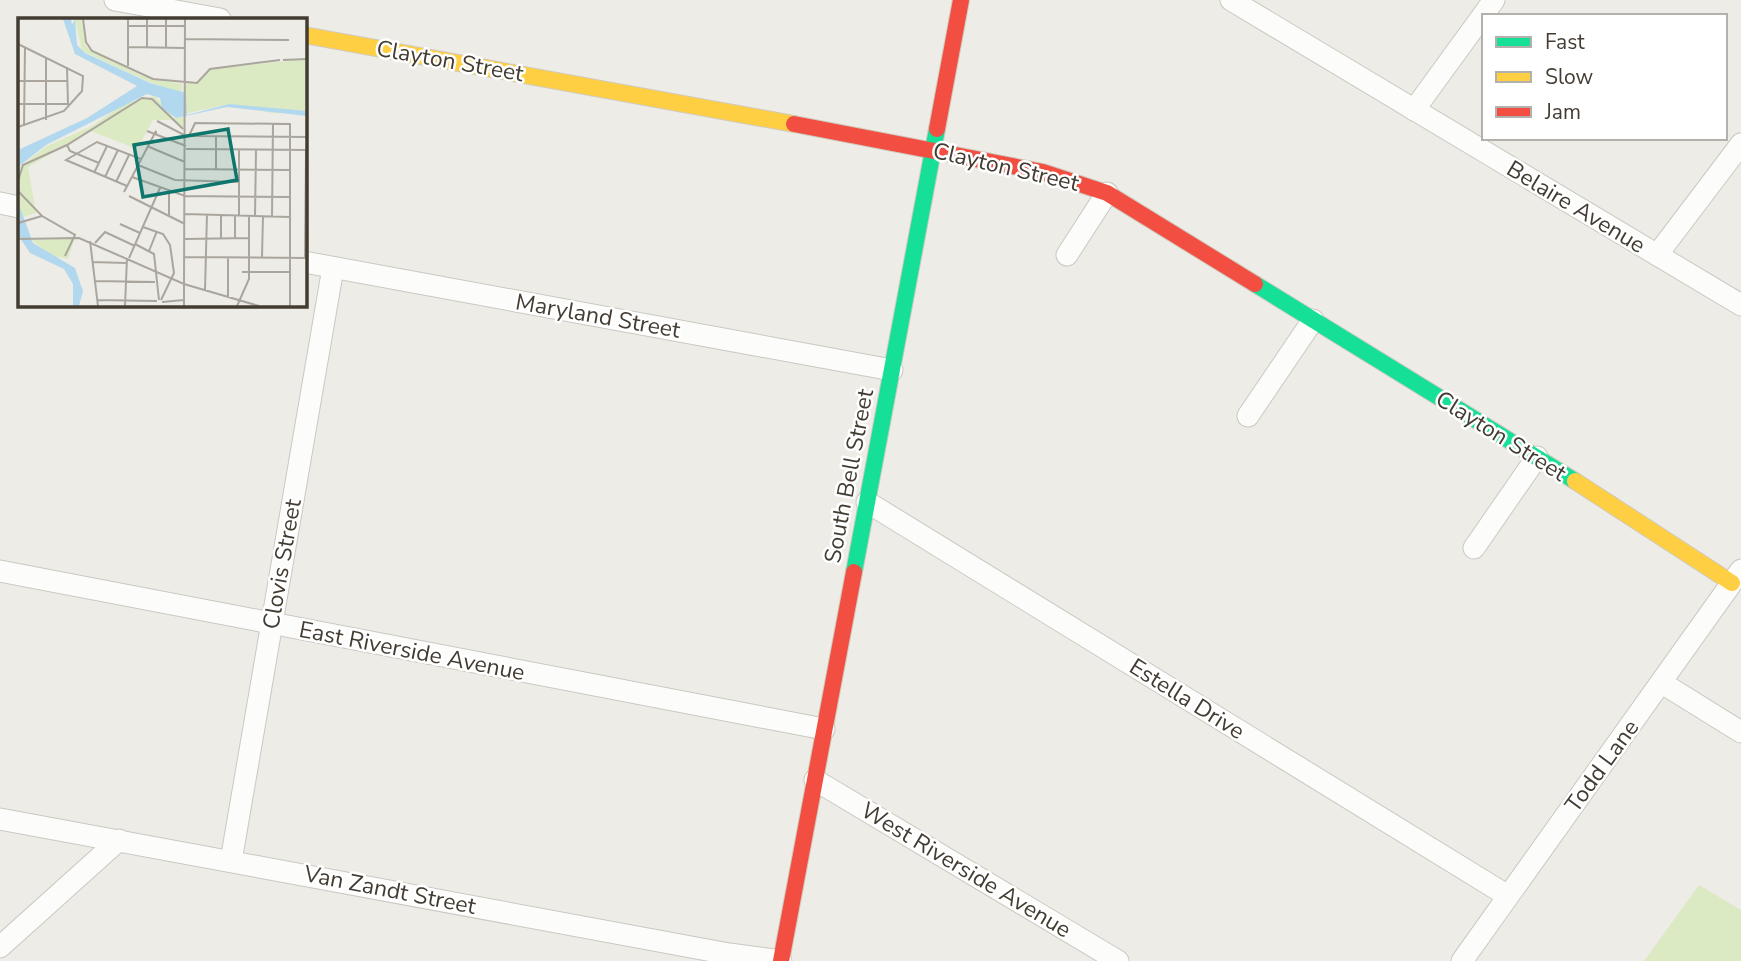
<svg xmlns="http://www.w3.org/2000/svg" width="1741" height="961" viewBox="0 0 1741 961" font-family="'Nunito Sans',sans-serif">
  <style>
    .green { fill: #dbeac3 }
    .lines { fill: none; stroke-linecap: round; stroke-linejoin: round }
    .street-casing { stroke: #cac8c2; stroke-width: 23 }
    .fast-casing { stroke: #cfcabd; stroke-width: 18 }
    .slow-casing { stroke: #cfcabd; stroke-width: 18 }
    .jam-casing { stroke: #cfcabd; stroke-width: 18 }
    .street { stroke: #fcfcfb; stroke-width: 21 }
    .fast { stroke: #16e098; stroke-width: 16 }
    .slow { stroke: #ffcf43; stroke-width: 16 }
    .jam { stroke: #f24e42; stroke-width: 16 }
    .labels { text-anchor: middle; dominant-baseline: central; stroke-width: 5; stroke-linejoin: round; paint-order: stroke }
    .street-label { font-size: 23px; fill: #433c32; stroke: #fff }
    .inset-road { fill: none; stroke: #aaa69e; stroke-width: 2 }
    .view { fill: #0f766e; fill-opacity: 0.15; stroke: #0f766e; stroke-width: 3.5 }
    .inset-edge { fill: none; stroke: #433c32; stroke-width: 3.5 }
  </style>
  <rect width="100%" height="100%" fill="#eeece6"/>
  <polygon class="green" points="1699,885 1741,910 1741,961 1644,961"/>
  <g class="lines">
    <g class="street-casing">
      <g id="street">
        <polyline points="115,0 220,19"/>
        <polyline points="1231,0 1741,305"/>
        <polyline points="1414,110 1494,0"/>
        <polyline points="0,203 19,207"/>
        <polyline points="1067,255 1107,193"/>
        <polyline points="1657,255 1741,144"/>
        <polyline points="304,262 892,370"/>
        <polyline points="1248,416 1313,320"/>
        <polyline points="867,502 1508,896"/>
        <polyline points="1474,548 1537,457"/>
        <polyline points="0,571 824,729"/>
        <polyline points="1662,683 1741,732"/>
        <polyline points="815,780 1118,961"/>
        <polyline points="0,819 729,954 781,961"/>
        <polyline points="231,861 333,268"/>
        <polyline points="0,947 119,840"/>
        <polyline points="1462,961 1741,570"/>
      </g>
    </g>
    <g class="fast-casing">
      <g id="fast">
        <polyline points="1255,284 1575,481"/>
        <polyline points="854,572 937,129"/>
      </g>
    </g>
    <g class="slow-casing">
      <g id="slow">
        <polyline points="304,35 794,124"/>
        <polyline points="1575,481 1732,583"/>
      </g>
    </g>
    <g class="jam-casing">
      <g id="jam">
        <polyline points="794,124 1043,172 1107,193 1255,284"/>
        <polyline points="937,129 961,0"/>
        <polyline points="781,961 854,572"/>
      </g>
    </g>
    <use href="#street" class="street"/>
    <use href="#fast" class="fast"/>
    <use href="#slow" class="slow"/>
    <use href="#jam" class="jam"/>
  </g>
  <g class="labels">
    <g class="street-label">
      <text transform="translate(450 61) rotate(10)">Clayton Street</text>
      <text transform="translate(1006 167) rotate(13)">Clayton Street</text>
      <text transform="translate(1576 207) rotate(31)">Belaire Avenue</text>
      <text transform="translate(598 316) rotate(10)">Maryland Street</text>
      <text transform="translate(1501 436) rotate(32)">Clayton Street</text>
      <text transform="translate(849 476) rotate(-79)">South Bell Street</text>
      <text transform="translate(282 564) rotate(-80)">Clovis Street</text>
      <text transform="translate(412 651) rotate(11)">East Riverside Avenue</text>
      <text transform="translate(1187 699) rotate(32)">Estella Drive</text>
      <text transform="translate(1602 766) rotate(-54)">Todd Lane</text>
      <text transform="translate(966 870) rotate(31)">West Riverside Avenue</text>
      <text transform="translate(390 890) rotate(11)">Van Zandt Street</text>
    </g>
  </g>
  <g transform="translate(18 18)">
    <rect width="289" height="289" fill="#eeece6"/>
    <path d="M57,1H63L68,28L122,57L164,66V75L131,64L64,33ZM289,41V95H254L211,86L166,96V65H179L192,51ZM137,78L156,100L166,99V111L153,102H135L119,131L73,113L10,149L18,195L5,199L0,187L1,149L29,128L74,108L106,86ZM57,220L50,241L31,237L14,222Z" fill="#dbeac3"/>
    <path d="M45,1H53L54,7L57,1L59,27L67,35L132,65L168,75L169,97L211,86L289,93V98L209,89L158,100L144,90L142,80L129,76L28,127L0,149V132L69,100L119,68L57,36ZM1,187L15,225L57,250L65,273L61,288H55V266L46,251L12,235L0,217Z" fill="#b2d8ef"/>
    <path class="inset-road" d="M65,1L68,24L74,33L135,61L179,65L192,51L262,42M110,8H167M167,21L271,22M0,26L65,58L64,73L46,93L0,109M110,29L167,30M129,30V1M148,30V1M265,42L289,41M110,48V1M49,49L50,87M0,63H49M0,86H49M28,102V39M139,103L168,118L289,119M6,108L7,29M129,113L168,128M171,118L177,105L272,106V288M198,118V151M49,127L52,133L81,145M129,128L167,144M168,131L289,132M120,147L157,162L221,164M167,151L272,152M76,155L89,128M87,159L100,132M114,159L167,178L272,179M0,163L5,147L49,127L124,80L134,81L165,111M98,164L111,137M109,168L48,142L79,124L123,141M0,173L24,198L57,217L47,238M106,174L138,113V117M111,178L167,206M167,196L272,199M151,197V174M221,198V132M237,198L238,132M254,198L255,106M0,205L24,198M102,206L122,215M125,209L145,216L152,227L156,255L143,282M0,221L61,220L166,266L241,288M167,221L231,220M203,221V198M217,221V198M72,223L80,288M77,225L87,214L117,228M117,226L136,236L141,282M131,233L139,213M166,239L289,240M244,239L245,198M111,240L142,170M287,240L288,132M74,244L108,245M224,254H273M77,263L137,264M166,266L167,1M187,272L189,196M210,279V240M79,282L139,283M144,284L166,282M107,288L109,240M166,288V266M219,288L231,261V198"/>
    <path class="view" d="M210,111L219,162L125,179L116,127Z"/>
    <rect width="289" height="289" class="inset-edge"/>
  </g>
  <rect x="1482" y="14" width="245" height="126" fill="#ffffff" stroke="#b4b1ad" stroke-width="2"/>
  <rect x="1496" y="37" width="35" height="10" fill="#16e098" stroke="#b4b1ad" stroke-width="2"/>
  <text x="1545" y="49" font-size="21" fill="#433c32">Fast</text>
  <rect x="1496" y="72" width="35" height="10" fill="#ffcf43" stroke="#b4b1ad" stroke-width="2"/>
  <text x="1545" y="84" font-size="21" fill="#433c32">Slow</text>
  <rect x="1496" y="107" width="35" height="10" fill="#f24e42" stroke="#b4b1ad" stroke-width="2"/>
  <text x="1545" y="119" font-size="21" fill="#433c32">Jam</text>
</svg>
